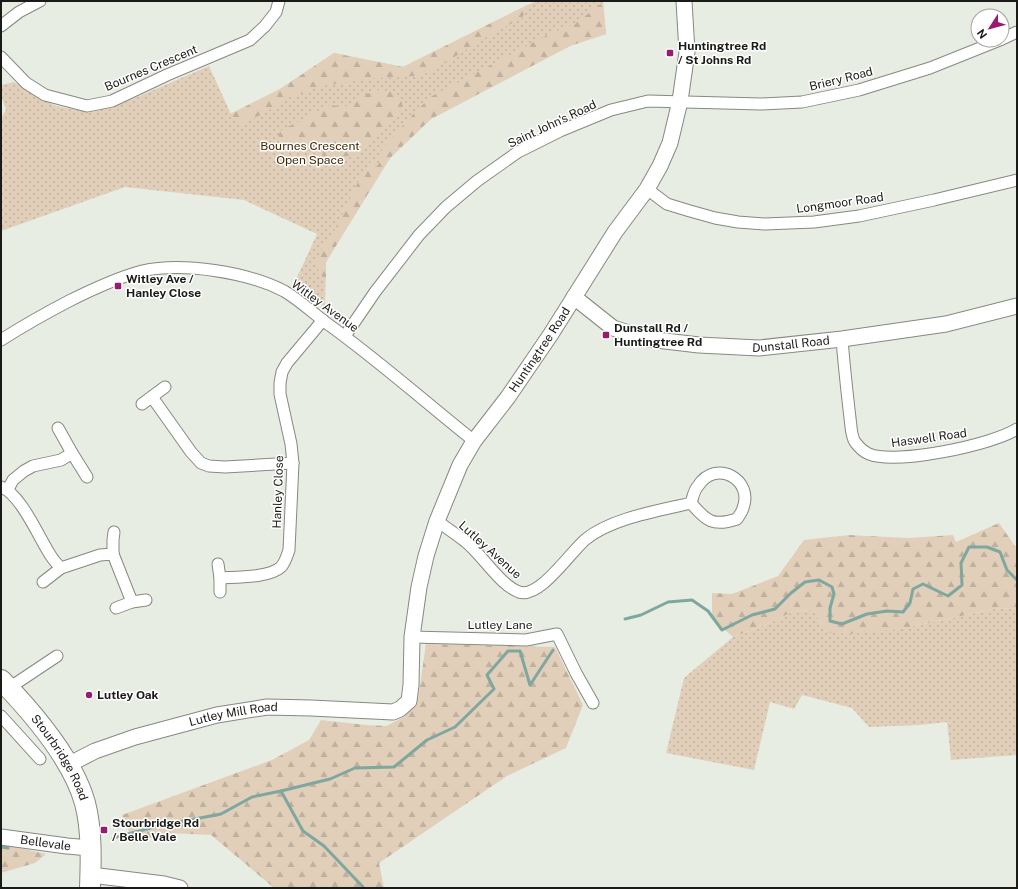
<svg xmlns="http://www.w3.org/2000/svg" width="1018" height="889" viewBox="0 0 1018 889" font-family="'Public Sans',sans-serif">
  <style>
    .grass { fill: url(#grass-dots) }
    .forest { fill: url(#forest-firs) }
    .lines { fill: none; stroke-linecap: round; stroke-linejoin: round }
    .stream { stroke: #7ea79f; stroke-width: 3 }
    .street-casing { stroke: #858980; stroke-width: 13 }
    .secondary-casing { stroke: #858980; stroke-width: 17 }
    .highway-casing { stroke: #858980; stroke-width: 22 }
    .street { stroke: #fff; stroke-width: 11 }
    .secondary { stroke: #fff; stroke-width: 15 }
    .highway { stroke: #fff; stroke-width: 20 }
    .poi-dot { fill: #9a1a6f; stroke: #fff; stroke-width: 1.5 }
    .labels { text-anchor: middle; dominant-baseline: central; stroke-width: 3; stroke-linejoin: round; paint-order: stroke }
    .poi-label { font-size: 12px; font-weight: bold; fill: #1a1b18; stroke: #fff; text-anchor: start }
    .street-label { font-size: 12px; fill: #1a1b18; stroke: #fff }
    .park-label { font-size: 12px; fill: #402703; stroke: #fff }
  </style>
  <defs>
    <pattern id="grass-dots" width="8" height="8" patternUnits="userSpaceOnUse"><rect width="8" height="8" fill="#e1cfba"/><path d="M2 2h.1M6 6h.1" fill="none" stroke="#c0b19f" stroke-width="1.8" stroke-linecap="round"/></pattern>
    <pattern id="forest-firs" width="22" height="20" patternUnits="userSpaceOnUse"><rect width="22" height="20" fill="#e1cfba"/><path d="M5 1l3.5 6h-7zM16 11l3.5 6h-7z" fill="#c0b19f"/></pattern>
  </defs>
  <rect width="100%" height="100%" fill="#e8ede3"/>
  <g class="grass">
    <polygon points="536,1 603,1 606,34 570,46 431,119 390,158 326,262 325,307 294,284 317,234 244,200 125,187 1,231 1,118 6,110 1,95 1,85 14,82 42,99 56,106 88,112 121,104 209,66 231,114 280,89 334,53 403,67"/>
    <polygon points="1017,608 1017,755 951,760 947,722 920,725 869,727 852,708 802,695 794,709 770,702 754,770 666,753 684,678 733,637 767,624 794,611 814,610 825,632 900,629 994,609"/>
  </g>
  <g class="forest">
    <path d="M603,2L606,34L570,46L431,119L390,158L326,262V281C322,276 317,271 317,265C317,253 329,239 335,229C347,206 356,182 371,161L376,167L381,161L382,149L415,112L432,96L549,34L576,23Z"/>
    <polygon points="529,4 522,18 493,33 471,47 425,74 406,77 377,78 320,86 290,97 263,114 243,123 236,122 230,114 280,89 334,53 403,67"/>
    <path d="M377,90C389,91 395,90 402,100V109L398,117L381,129L369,140L361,152L349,156L328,157L317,154L306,145L282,141L278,135L283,129L306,118L319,110L331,105L343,107L353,104L364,95Z"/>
    <polygon points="999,523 1017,549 1017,608 994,609 900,629 849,634 825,632 814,610 794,611 767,624 733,637 712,619 712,593 732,594 778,576 804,540 849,535 908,538 953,535 956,542"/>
    <polygon points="426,644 555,647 583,705 566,748 507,776 379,863 384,888 274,888 211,835 168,833 134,843 122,815 272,760 309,740 321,720 366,725 386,726 404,717 418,699"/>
    <polygon points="1,846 11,846 46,854 35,863 1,873"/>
  </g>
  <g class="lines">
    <g class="stream">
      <polyline points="625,619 641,615 668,602 692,600 708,611 722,630 752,615 775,609 791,593 805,582 819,580 832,587 834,594 830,608 830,621 842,624 867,614 887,611 903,612 910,603 913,589 923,584 948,596 962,585 961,563 969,547 987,547 1000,552 1007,570 1017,580"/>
      <polyline points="281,791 330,779 355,768 394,767 427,740 455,727 494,689 487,675 508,651 520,651 530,685 553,650"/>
      <polyline points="113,838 158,826 221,814 252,797 281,791 303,831 324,846 364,888"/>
      <polyline points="1,847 8,848"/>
    </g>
    <g class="street-casing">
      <g id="street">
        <polyline points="1,26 19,12 40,1"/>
        <polyline points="1002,39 1017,32"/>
        <polyline points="1,57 26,83 45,95 87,106 112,101 167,75 250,40 265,26 276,12 279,1"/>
        <polyline points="647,189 667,204 690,211 715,218 738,222 765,224 814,222 859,216 934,200 1017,180"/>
        <polyline points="345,336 375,292 419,235 446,207 477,181 518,152 560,131 611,110 648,101 761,104 802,102 859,90 930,68 1000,40"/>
        <path d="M842,339C844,365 847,392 850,418C851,425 851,436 855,442C858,446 864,452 869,454C896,465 992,445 1017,429"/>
        <path d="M1,340C23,326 46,313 69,301C93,289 116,278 142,271C183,262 247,272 284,291C298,299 312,312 325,322C377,359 425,402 474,441"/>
        <polyline points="152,397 191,452 201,463 209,466 225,467 293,463"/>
        <polyline points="142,404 165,387"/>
        <polyline points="58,428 72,453"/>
        <path d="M1,487C21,494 39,538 51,556C54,561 57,564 61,568L100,555L113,554L132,602"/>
        <polyline points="8,489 13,480 24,471 33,466 61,460 72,453 87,477"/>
        <path d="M437,521C447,528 457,535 466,542C483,556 500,585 519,592C540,599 571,551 586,539C612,518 658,511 691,503C693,497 694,490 698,486C716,458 754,480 743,508C742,512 739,516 737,519C713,527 706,521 691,503"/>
        <polyline points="113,554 113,540 114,532"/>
        <polyline points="218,564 220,578 220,592"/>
        <path d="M220,578C236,577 269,578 281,567C285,563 287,556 289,550L293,463L291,444L280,394V383L282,372L287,363L323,320"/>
        <polyline points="43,582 61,568"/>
        <polyline points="116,608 132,602 146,600"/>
        <polyline points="412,637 526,640 557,634 576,673 593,703"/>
        <polyline points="9,688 57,656"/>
        <polyline points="1,716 40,759"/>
      </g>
    </g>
    <g class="secondary-casing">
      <g id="secondary">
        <path id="s1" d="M574,297L613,328L648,339L699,345L759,348L842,339L946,324L1017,306"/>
        <path id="s2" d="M68,765L95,751L135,737L217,715L267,707L311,708L393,712L400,709L409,701L411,685L412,637L419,587L426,556L437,521L460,465L474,441L508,397L551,334L615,232L647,189L660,166L670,143L680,101L687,52L684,1"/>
        <path id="s3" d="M1,837L67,846L90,848"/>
        <polyline points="91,875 164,884 180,888"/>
      </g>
    </g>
    <g class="highway-casing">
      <g id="highway">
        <path id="s4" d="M1,680C32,712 73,760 85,803C92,830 91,860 90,888"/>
      </g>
    </g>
    <use href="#street" class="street"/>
    <use href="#secondary" class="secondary"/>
    <use href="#highway" class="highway"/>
  </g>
  <g class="poi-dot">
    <rect x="666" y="49" width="8" height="8" rx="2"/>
    <rect x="114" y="282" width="8" height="8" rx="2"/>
    <rect x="602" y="331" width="8" height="8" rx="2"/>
    <circle cx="89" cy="695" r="4"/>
    <rect x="100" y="826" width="8" height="8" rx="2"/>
  </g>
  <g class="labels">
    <g class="poi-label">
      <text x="678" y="46">Huntingtree Rd<tspan x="678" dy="14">/ St Johns Rd</tspan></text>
      <text x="126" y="279">Witley Ave /<tspan x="126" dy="14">Hanley Close</tspan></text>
      <text x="614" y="328">Dunstall Rd /<tspan x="614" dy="14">Huntingtree Rd</tspan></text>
      <text x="97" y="695">Lutley Oak</text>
      <text x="112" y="823">Stourbridge Rd<tspan x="112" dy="14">/ Belle Vale</tspan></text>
    </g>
    <g class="street-label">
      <text transform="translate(151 68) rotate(-23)">Bournes Crescent</text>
      <text transform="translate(841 79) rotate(-14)">Briery Road</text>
      <text transform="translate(552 124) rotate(-25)">Saint John's Road</text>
      <text transform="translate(840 203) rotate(-8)">Longmoor Road</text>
      <text transform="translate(325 306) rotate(36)">Witley Avenue</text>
      <text stroke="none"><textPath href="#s1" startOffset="230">Dunstall Road</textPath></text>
      <text stroke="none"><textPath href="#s2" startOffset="738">Huntingtree Road</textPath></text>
      <text transform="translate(929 438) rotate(-8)">Haswell Road</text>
      <text transform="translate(278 492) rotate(-88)">Hanley Close</text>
      <text transform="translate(490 550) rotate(42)">Lutley Avenue</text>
      <text x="500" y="625">Lutley Lane</text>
      <text stroke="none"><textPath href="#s2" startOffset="174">Lutley Mill Road</textPath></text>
      <text stroke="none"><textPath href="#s4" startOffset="98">Stourbridge Road</textPath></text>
      <text stroke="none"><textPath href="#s3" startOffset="45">Bellevale</textPath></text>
    </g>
    <g class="park-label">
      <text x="310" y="146">Bournes Crescent<tspan x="310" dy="14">Open Space</tspan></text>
    </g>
  </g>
  <rect width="1018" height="889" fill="none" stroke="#1a1b18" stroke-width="4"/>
  <g transform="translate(990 28) rotate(234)"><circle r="19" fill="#ffffff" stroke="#a3a4a3"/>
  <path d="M0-3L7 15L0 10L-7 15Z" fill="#9a1a6f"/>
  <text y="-6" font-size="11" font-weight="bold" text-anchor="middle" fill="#1a1b18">N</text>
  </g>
</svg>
